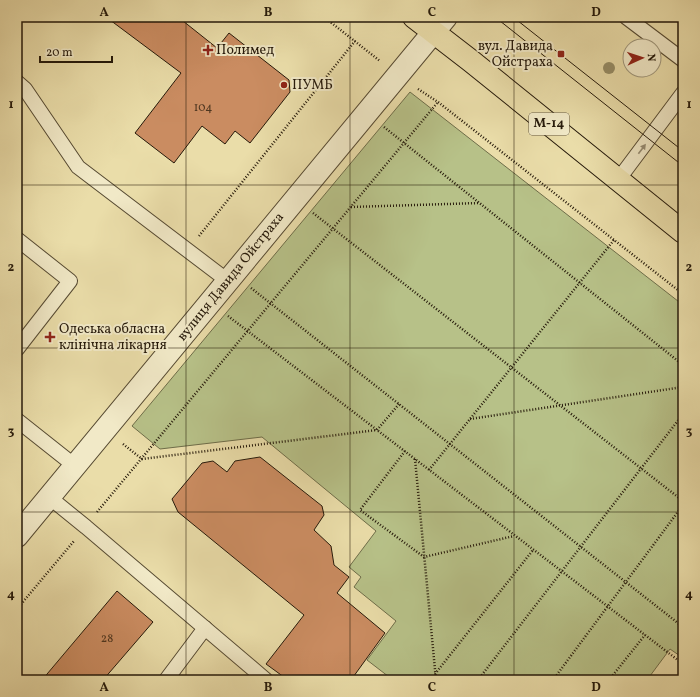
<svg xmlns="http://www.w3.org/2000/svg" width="700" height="697" viewBox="0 0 700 697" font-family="Vollkorn,serif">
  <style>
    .green { fill: #b7c188; stroke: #6e6d49 }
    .building { fill: #ca8c61; stroke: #25190a }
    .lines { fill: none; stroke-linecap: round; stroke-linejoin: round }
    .service-casing { stroke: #564a32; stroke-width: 16 }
    .minor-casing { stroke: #564a32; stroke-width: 24 }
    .trunk-casing { stroke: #25190a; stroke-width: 24 }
    .path { stroke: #25190a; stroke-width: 2.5; stroke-dasharray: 1 2; stroke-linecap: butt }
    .service { stroke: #f1e9c7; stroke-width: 14 }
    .minor { stroke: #f1e9c7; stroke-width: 22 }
    .trunk { stroke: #eadda9; stroke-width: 22 }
    .tram { stroke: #25190a; stroke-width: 1 }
    .tree { fill: #968d66 }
    .oneway { fill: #958b72 }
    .grid { fill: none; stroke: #25190a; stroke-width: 1; stroke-opacity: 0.55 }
    .poi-dot { fill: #8f2418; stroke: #f1e9c7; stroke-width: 1.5 }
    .labels { text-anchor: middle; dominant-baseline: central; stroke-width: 4; stroke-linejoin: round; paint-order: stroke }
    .number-label { font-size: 12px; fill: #4e3620 }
    .shield { fill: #f1e9c7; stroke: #625743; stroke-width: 1 }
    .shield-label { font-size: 13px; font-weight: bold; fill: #25190a }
    .poi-label { font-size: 14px; fill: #25190a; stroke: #f1e9c7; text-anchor: start }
    .street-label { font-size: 14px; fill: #25190a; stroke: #f1e9c7 }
    .neatline { fill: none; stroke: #25190a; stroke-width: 1.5 }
    .grid-label { font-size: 13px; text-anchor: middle; font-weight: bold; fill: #25190a }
  </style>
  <rect width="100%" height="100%" fill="#eadda9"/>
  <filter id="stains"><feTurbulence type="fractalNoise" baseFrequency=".005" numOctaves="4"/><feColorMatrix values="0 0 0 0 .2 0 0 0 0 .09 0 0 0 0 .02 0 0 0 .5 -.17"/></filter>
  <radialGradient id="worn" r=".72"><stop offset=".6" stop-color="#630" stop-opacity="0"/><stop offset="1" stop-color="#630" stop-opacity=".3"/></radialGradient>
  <polygon class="green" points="410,92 683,305 683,658 670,649 647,680 393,680 367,660 396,621 354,587 361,577 349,567 376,531 262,437 160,449 132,426"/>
  <g class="building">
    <polygon points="106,17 178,17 217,48 229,33 289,80 290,92 250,143 235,131 225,144 202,126 174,163 135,133 181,73"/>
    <polygon points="260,457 322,506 324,515 314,530 331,546 334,565 349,577 337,593 385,633 351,680 288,680 266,664 304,615 178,512 172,499 202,463 213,461 227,472 235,461"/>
    <polygon points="117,591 153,622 103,680 42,680"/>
  </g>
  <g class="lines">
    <g class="service-casing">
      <g id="service">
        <polyline points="626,17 683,60"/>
        <polyline points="17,82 25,89 78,167 228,281"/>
        <polyline points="618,180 683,93"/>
        <polyline points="17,239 70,281 17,349"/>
        <polyline points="17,420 75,466"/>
        <polyline points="49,497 86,527 266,680"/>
        <polyline points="166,680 205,628"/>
      </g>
    </g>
    <g class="minor-casing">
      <polyline id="minor" points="17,536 446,17"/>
    </g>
    <g class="trunk-casing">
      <polyline id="trunk" points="414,17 471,61 683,232"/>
    </g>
    <g class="path">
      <polyline points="324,17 380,61"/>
      <polyline points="418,89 438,102 683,294"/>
      <polyline points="384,127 683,365"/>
      <polyline points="351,207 479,203"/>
      <polyline points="313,213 683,501"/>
      <polyline points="199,236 355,41"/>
      <polyline points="251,288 683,627"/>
      <polyline points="228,316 683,664"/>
      <polyline points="470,419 683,387"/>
      <polyline points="123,444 142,459 377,430 399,404"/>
      <polyline points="405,451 360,510 424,557 514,536"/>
      <polyline points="415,459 436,680"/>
      <polyline points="429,470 614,240"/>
      <polyline points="97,512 438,102"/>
      <polyline points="17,609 74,541"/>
      <polyline points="435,674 533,550"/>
      <polyline points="478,680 683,414"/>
      <polyline points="553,680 683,505"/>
      <polyline points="609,680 645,635"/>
    </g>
    <use href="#service" class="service"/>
    <use href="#minor" class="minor"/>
    <use href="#trunk" class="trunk"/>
    <g class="tram">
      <polyline points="495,17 683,166"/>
      <polyline points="513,17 683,151"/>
    </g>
  </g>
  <circle class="tree" cx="609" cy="68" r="6"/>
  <defs><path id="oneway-solid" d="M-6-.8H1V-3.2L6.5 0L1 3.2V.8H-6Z"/></defs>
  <use class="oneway" href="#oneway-solid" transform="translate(642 149) rotate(-53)"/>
  <path class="grid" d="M186,17V680M350,17V680M514,17V680M17,185H683M17,348H683M17,512H683"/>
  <g class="poi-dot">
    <path d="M206 44h4v4h4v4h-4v4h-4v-4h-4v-4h4z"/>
    <rect x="557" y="50" width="8" height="8" rx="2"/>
    <circle cx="284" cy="85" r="4"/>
    <path d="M48 331h4v4h4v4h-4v4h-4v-4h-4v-4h4z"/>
  </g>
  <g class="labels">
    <g class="number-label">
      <text x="203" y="108">104</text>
      <text x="107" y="639">28</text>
    </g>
    <rect class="shield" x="529" y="113" width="40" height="22" rx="3"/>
    <g class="shield-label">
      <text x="549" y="124">М-14</text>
    </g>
    <g class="poi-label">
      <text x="553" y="46" text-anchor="end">вул. Давида<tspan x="553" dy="16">Ойстраха</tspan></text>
      <text x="216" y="50">Полимед</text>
      <text x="292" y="85">ПУМБ</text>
      <text x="59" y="329">Одеська обласна<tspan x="59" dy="16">клінічна лікарня</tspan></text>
    </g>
    <g class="street-label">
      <text transform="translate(231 277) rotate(-51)">вулиця Давида Ойстраха</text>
    </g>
  </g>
  <rect width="700" height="697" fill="none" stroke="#eadda9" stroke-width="44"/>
  <g transform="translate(642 58) rotate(87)"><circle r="19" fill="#f1e9c7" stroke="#9f967b"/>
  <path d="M0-3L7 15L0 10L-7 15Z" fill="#8f2418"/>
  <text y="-6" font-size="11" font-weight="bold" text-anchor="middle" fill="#25190a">N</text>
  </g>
  <path d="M40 56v6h72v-6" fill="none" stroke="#25190a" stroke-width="2"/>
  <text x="46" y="56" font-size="12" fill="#25190a" stroke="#f1e9c7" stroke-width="3" paint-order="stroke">20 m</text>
  <rect x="22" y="22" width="656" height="653" class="neatline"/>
  <g class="grid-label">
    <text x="104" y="16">A</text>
    <text x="268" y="16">B</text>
    <text x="432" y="16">C</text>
    <text x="596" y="16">D</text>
    <text x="11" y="108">1</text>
    <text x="689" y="108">1</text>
    <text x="11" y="271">2</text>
    <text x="689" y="271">2</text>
    <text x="11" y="435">3</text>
    <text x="689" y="435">3</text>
    <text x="11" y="598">4</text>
    <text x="689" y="598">4</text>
    <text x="104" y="691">A</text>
    <text x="268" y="691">B</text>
    <text x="432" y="691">C</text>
    <text x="596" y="691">D</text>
  </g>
  <rect width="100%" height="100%" filter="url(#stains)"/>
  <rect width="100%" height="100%" fill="url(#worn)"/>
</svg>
